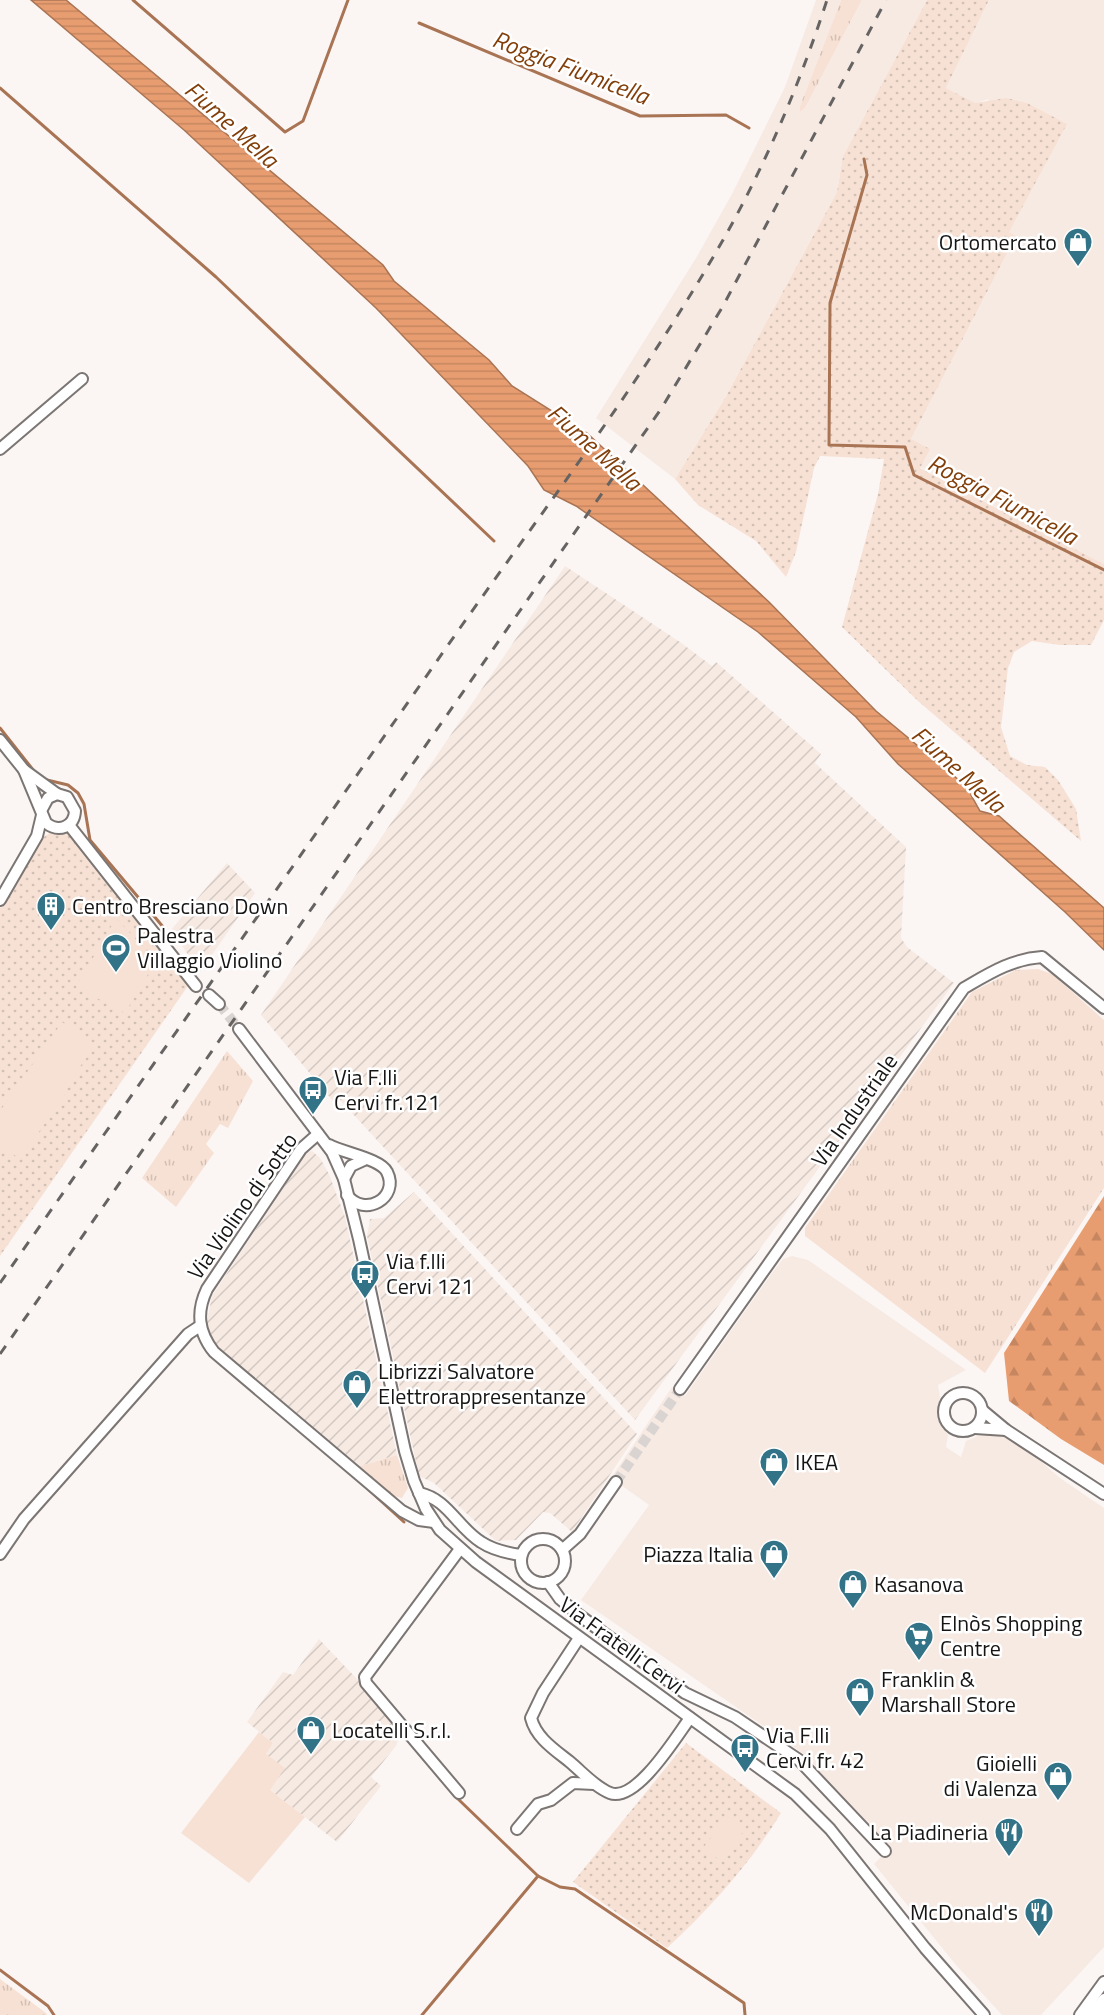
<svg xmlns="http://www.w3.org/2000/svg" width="1104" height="2015" viewBox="0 0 1104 2015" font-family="'Titillium Web',sans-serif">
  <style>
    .built { fill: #f7eae3 }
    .industrial { fill: url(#industrial-furrows) }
    .grass { fill: url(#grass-tufts) }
    .forest { fill: url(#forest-firs) }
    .park { fill: url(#park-dots) }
    .garden { fill: #f7e1d4 }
    .water { fill: url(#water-rules); stroke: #a97454; stroke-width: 1.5 }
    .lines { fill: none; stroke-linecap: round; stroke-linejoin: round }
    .stream { stroke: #a97454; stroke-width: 3 }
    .minor-tunnel { stroke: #d9d4d2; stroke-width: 10; stroke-dasharray: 10 5; stroke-linecap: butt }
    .minor-casing { stroke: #7b7674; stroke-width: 14 }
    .minor { stroke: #fff; stroke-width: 10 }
    .rail { stroke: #666463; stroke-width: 3; stroke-dasharray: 10 10; stroke-linecap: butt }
    .labels { text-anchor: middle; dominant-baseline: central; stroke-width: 5; stroke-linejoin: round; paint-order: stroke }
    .poi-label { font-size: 22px; fill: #161514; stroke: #fff; text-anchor: start }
    .street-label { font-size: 22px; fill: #161514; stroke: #fff }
    .water-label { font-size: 24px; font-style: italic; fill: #823e09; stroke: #fff }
  </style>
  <defs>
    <pattern id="industrial-furrows" width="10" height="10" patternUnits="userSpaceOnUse" patternTransform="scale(1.5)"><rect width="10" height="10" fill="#f7eae3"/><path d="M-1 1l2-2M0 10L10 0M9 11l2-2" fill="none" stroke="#d3c8c2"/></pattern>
    <pattern id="grass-tufts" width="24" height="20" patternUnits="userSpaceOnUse" patternTransform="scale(1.5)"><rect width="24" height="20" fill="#f7e1d4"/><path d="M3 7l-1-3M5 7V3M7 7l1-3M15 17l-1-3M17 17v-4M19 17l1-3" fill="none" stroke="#d3c0b5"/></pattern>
    <pattern id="forest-firs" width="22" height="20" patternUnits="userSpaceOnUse" patternTransform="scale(1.5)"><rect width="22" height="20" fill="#e89d70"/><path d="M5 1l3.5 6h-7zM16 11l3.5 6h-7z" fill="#c68660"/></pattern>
    <pattern id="park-dots" width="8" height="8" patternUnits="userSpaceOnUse" patternTransform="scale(1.5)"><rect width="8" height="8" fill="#f7e1d4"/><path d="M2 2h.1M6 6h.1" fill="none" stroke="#d3c0b5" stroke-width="1.8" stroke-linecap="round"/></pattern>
    <pattern id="water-rules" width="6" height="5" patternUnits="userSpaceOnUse" patternTransform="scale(1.5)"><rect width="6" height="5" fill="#e89d70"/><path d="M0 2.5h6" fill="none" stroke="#c68660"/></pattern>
  </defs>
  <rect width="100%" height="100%" fill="#fbf6f4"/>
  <g class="built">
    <polygon points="816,0 841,0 800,106 801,111 805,108 862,0 927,0 843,156 837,192 725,398 675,479 596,418 696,258 732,194 785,87"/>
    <polygon points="989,0 1104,0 1104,564 920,467 911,439 1016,236 1009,232 988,99 975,104 946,88"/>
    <polygon points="792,1256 808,1260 966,1370 938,1385 940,1397 937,1412 938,1420 948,1435 946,1447 961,1457 966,1441 981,1435 1000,1434 1031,1453 1060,1478 1104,1508 1104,1947 1041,2015 1002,2015 956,1965 874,1864 882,1856 804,1775 814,1761 581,1600 649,1505 611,1478 672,1387 685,1396 772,1273 783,1259"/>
  </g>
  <g class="industrial">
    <polygon points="565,566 680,642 712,666 716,662 821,754 815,763 906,847 901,938 907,947 954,983 635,1420 340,1100 333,1101 261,1015"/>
    <polygon points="227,863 255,893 200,972 171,930"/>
    <polygon points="312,1151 320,1158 329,1174 345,1217 397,1455 357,1467 218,1351 210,1337 207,1321 212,1296 307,1152"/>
    <polygon points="414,1192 637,1434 572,1532 550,1513 543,1512 516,1540 496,1541 434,1483 419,1476 367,1236 370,1219 384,1218"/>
    <polygon points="319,1639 356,1678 401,1732 396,1746 371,1777 381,1786 337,1842 270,1790 266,1753 273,1743 247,1722 283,1672 293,1675"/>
  </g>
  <g class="grass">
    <polygon points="841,0 862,0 805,108 800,112 800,106"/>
    <polygon points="1038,969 1052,974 1104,1020 1104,1188 985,1373 805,1236 805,1228 972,992 1016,970"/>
    <polygon points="227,1051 253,1081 228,1128 220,1124 206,1144 214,1153 176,1207 142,1178"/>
    <polygon points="397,1455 408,1488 402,1498 394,1496 357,1467"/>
    <polygon points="0,1979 46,2013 47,2015 0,2015"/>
  </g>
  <polygon class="forest" points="1104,1196 1104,1465 1061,1439 1009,1401 1004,1353"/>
  <g class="park">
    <polygon points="927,0 989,0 946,88 975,103 1006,98 1027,103 1067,124 1009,232 1016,236 911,439 930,449 920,468 1104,564 1104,620 1091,645 1060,645 1032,641 1014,652 1008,668 1001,727 1010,756 1027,765 1045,767 1058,780 1076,809 1081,841 918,701 842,627 878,494 884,459 820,456 814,468 796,552 786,577 756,541 698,505 675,479 725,398 837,192 843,156"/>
    <polygon points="54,830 65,831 72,836 190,983 0,1256 0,908 41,839"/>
    <path d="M686,1743L781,1813C749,1865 711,1907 667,1948L573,1882Z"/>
  </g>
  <g class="garden">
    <polygon points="116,918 156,961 125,1013 76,987"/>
    <polygon points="62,1022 95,1045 64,1090 67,1092 20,1159 0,1145 0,1111"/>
    <polygon points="259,1732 273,1743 266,1754 285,1768 270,1790 305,1817 249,1883 181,1833"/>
    <polygon points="728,1815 746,1828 721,1861 703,1848"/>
  </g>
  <polygon class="water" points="31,0 66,0 383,265 394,281 489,360 512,386 587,433 769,602 876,711 972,791 971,795 980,811 999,816 1104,908 1104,950 1065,912 898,764 856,717 758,632 576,506 544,490 528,466 376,308 184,130"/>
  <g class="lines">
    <g class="stream">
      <polyline points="133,0 285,132 303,121 348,0"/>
      <polyline points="419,23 640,116 726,115 749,128"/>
      <polyline points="0,88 216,277 494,541"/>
      <polyline points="864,159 867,175 830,303 829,445 905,447 914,475 1104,570"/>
      <polyline points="0,728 34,771"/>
      <polyline points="43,779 68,785 78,793 84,804 90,840 164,928"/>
      <polyline points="359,1481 404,1522"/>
      <polyline points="457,1798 538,1876 560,1887 575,1889 744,2003 745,2015"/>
      <polyline points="0,1970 48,2006 54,2015"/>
      <polyline points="422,2015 538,1876"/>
    </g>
    <g class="minor-tunnel">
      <polyline points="219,1004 239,1029"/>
      <polyline points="616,1482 680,1389"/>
    </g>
    <g class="minor-casing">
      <g id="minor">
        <polyline points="0,449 82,379"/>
        <polyline points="0,740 24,770 57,794"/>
        <path d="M24,770L46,823C59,833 74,827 75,811L67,797L57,794L48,798L41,811"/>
        <polyline points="69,825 196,986"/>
        <polyline points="0,900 37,836 42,815"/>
        <polyline points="209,995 219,1004"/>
        <polyline points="239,1029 332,1152 344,1179 359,1239 405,1451 414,1481 426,1509 440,1530 476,1562 795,1794 830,1829 925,1948 984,2015"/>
        <path d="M318,1134L301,1149L207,1289C196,1312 198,1332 214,1352L402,1511L419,1520L434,1522"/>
        <path d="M329,1145C344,1153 381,1159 387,1172C400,1198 364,1218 347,1195"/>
        <polyline points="344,1179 351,1166 364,1160"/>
        <path d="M680,1389L964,988C990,973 1012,959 1042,957L1104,1008"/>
        <circle cx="963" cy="1412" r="19"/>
        <polyline points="982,1410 1006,1430 1104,1494"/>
        <polyline points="975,1428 1006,1430"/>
        <path d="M419,1493C448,1499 457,1527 481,1542C493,1550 507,1553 521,1555"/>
        <circle cx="543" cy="1561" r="22"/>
        <polyline points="562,1550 580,1534 616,1482"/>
        <polyline points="0,1554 24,1519 188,1334 200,1326"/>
        <polyline points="548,1582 560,1599 579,1615 685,1693 735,1717 799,1760 885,1851"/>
        <path d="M579,1638L543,1693L531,1718C536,1738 555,1750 570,1762C582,1772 595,1787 610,1793C636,1803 676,1737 690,1718"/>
        <polyline points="459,1793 366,1683 365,1677 460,1549"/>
        <polyline points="517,1829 538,1804 551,1800 573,1783 594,1784"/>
        <polyline points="1080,2015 1104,1982"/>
        <polyline points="1090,2015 1104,1999"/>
        <polyline points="1100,2015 1104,2011"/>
      </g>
    </g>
    <use href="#minor" class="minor"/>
    <g class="rail">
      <path d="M0,1283C153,1064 307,847 460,628C550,501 646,375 723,240C766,164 800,83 827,0"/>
      <polyline points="0,1354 661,409 723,306 886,0"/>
    </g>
  </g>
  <defs>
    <g id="shop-pin" transform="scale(1.5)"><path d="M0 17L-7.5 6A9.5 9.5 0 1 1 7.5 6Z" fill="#337387" stroke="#fff"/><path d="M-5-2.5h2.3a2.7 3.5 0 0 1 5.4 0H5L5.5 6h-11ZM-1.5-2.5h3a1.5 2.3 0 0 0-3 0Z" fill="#fff"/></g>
    <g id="building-pin" transform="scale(1.5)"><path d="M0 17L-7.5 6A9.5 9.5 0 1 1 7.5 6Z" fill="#337387" stroke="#fff"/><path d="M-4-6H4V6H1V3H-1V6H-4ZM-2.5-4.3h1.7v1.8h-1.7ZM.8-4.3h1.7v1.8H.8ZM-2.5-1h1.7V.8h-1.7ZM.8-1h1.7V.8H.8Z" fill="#fff"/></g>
    <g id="stadium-pin" transform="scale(1.5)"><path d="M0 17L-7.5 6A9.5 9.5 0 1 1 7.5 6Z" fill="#337387" stroke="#fff"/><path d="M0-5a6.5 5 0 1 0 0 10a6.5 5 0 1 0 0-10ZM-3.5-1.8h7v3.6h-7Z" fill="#fff"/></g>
    <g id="bus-pin" transform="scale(1.5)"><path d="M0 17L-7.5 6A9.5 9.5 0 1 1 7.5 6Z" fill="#337387" stroke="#fff"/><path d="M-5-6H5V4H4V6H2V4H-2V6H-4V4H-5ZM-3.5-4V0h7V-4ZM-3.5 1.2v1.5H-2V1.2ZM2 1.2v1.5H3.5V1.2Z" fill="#fff"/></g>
    <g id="supermarket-pin" transform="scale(1.5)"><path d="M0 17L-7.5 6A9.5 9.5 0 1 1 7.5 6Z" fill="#337387" stroke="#fff"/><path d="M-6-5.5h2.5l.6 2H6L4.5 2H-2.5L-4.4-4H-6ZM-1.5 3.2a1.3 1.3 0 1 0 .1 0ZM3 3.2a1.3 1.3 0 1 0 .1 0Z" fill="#fff"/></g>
    <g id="restaurant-pin" transform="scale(1.5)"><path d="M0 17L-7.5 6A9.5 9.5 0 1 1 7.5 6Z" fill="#337387" stroke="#fff"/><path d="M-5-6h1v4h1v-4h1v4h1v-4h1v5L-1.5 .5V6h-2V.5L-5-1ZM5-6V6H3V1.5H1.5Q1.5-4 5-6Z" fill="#fff"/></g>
  </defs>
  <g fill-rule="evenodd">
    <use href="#shop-pin" x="1078" y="242"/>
    <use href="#building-pin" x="51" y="906"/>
    <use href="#stadium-pin" x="116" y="948"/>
    <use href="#bus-pin" x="313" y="1090"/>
    <use href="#bus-pin" x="365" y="1274"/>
    <use href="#shop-pin" x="357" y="1384"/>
    <use href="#shop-pin" x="774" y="1462"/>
    <use href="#shop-pin" x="774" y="1554"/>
    <use href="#shop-pin" x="853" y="1584"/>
    <use href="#supermarket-pin" x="919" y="1636"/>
    <use href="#shop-pin" x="860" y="1692"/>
    <use href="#shop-pin" x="311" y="1730"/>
    <use href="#bus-pin" x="745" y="1748"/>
    <use href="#shop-pin" x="1058" y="1776"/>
    <use href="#restaurant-pin" x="1009" y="1832"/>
    <use href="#restaurant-pin" x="1039" y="1912"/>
  </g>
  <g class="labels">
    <g class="poi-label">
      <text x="1057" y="242" text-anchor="end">Ortomercato</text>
      <text x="72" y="906">Centro Bresciano Down</text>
      <text x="137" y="935">Palestra<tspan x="137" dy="25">Villaggio Violino</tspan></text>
      <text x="334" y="1077">Via F.lli<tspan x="334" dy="25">Cervi fr.121</tspan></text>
      <text x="386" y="1261">Via f.lli<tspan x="386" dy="25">Cervi 121</tspan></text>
      <text x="378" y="1371">Librizzi Salvatore<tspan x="378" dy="25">Elettrorappresentanze</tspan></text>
      <text x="795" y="1462">IKEA</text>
      <text x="753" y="1554" text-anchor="end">Piazza Italia</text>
      <text x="874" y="1584">Kasanova</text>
      <text x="940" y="1623">Elnòs Shopping<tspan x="940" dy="25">Centre</tspan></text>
      <text x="881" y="1679">Franklin &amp;<tspan x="881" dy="25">Marshall Store</tspan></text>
      <text x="332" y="1730">Locatelli S.r.l.</text>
      <text x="766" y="1735">Via F.lli<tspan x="766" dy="25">Cervi fr. 42</tspan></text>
      <text x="1037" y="1763" text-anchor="end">Gioielli<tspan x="1037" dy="25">di Valenza</tspan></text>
      <text x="988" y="1832" text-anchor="end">La Piadineria</text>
      <text x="1018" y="1912" text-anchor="end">McDonald's</text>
    </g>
    <g class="street-label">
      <text transform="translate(854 1110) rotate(-55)">Via Industriale</text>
      <text transform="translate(242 1206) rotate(-55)">Via Violino di Sotto</text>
      <text transform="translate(622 1645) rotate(36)">Via Fratelli Cervi</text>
    </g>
    <g class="water-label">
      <text transform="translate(571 67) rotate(21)">Roggia Fiumicella</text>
      <text transform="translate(232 124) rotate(42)">Fiume Mella</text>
      <text transform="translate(595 447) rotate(42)">Fiume Mella</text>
      <text transform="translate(1003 499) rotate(28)">Roggia Fiumicella</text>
      <text transform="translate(959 769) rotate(42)">Fiume Mella</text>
    </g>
  </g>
</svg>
